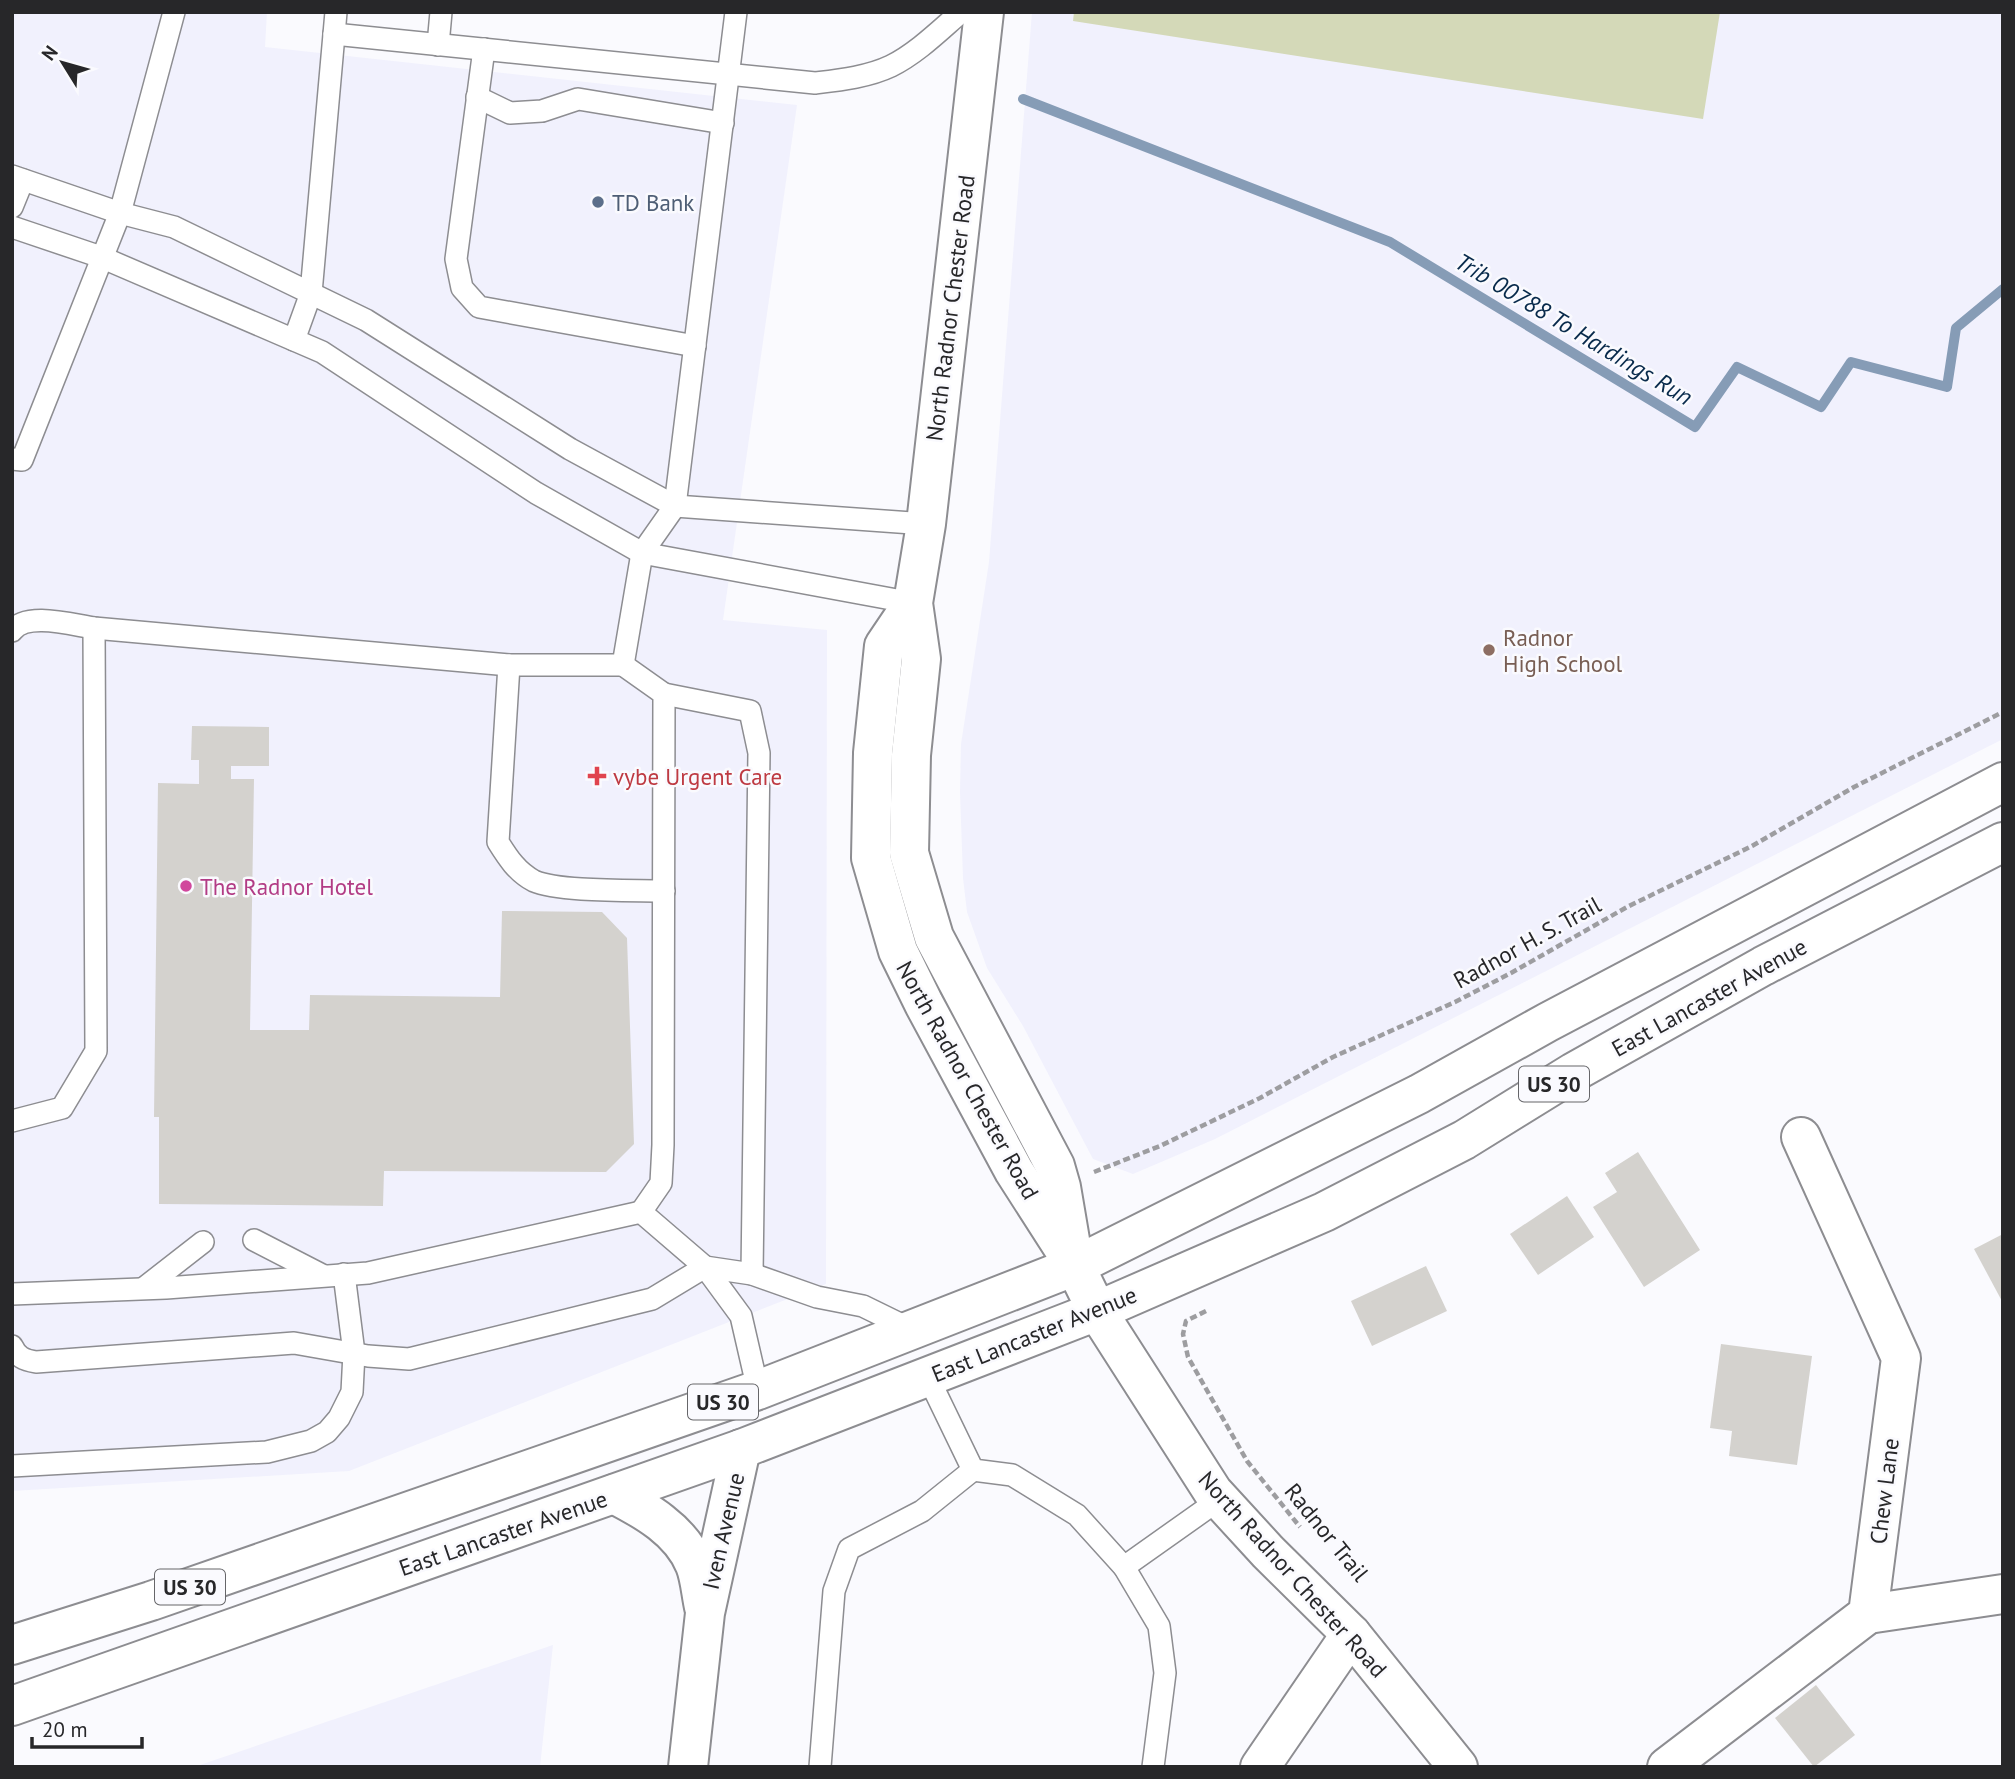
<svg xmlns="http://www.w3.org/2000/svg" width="2015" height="1779" viewBox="0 0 2015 1779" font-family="'PT Sans',sans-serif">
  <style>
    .built { fill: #f1f1fd }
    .green { fill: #d4d9b8 }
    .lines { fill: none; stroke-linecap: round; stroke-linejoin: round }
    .stream { stroke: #869cb6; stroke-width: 10 }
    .building { fill: #d4d2ce }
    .lane-casing { stroke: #8d8d91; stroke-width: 24 }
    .street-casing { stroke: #8d8d91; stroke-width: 42 }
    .secondary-casing { stroke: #8d8d91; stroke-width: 42 }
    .highway-casing { stroke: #8d8d91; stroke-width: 42 }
    .path { stroke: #9d9da0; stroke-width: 4.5; stroke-dasharray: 7 3.5; stroke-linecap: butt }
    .lane { stroke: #fff; stroke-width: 21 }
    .street { stroke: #fff; stroke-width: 38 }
    .secondary { stroke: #fff; stroke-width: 38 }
    .highway { stroke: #fff; stroke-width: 38 }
    .service-dot { fill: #5c6f8a; stroke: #fafafe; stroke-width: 2.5 }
    .education-dot { fill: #8d6e63; stroke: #fafafe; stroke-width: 2.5 }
    .health-dot { fill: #e0444e; stroke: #fafafe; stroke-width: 2.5 }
    .hotel-dot { fill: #d1479c; stroke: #fafafe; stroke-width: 2.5 }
    .labels { text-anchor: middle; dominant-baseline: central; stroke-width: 5; stroke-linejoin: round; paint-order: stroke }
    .shield { fill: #fafafe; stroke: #666669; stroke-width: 2 }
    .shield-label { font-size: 21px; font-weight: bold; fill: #272729 }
    .service-label { font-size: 23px; fill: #4e5e75; stroke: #fafafe; text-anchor: start }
    .street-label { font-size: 23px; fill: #272729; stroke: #fafafe }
    .education-label { font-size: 23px; fill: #785e54; stroke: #fafafe; text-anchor: start }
    .health-label { font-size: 23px; fill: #be3a42; stroke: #fafafe; text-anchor: start }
    .hotel-label { font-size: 23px; fill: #b23c85; stroke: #fafafe; text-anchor: start }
    .water-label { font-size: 24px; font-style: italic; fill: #082a4b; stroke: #fafafe }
  </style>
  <rect width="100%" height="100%" fill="#fafafe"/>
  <g class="built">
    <polygon points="12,12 267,12 265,47 797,105 723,620 827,630 826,1284 349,1471 12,1491"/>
    <polygon points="1032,12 2003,12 2003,739 1215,1139 1133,1174 1093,1159 1023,1026 987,968 967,912 963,878 960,792 961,744 989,562"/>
    <polygon points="553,1645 540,1767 194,1767"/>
  </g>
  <polygon class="green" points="1074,12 1720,12 1703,119 1073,21"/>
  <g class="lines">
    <polyline class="stream" points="1023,99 1390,242 1695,427 1737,367 1821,407 1851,362 1947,387 1956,328 2003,289"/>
  </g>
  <g class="building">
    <polygon points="192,726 269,727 269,766 231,766 231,779 254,779 250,1030 309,1030 310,995 500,997 502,911 602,912 627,938 634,1144 606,1172 384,1171 383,1206 159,1204 159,1117 154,1117 158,783 199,784 199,760 191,760"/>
    <polygon points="1638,1152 1700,1250 1644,1287 1593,1207 1617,1192 1605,1173"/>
    <polygon points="1567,1196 1594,1237 1538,1275 1510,1234"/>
    <polygon points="2003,1234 2003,1303 1974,1249"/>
    <polygon points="1426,1266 1447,1311 1372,1346 1351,1301"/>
    <polygon points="1721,1344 1812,1356 1797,1465 1729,1456 1732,1431 1710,1428"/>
    <polygon points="1816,1685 1855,1735 1814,1767 1775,1718"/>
  </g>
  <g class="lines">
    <g class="lane-casing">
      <g id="lane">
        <path d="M334,34L815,83C840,80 868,77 891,66C917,53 939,31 961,12"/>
        <polyline points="438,45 441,12"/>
        <polyline points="484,49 456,259 462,288 479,307 695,346"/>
        <polyline points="477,97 510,113 542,111 578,99 723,123"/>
        <polyline points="12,176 120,213 174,227 366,320 570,449 675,506 926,524"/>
        <polyline points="12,207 23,180"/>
        <polyline points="12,227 101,257 322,352 536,493 642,553 913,603"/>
        <polyline points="294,340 311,293 336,12"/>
        <polyline points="12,459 22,460 120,213 174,12"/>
        <path d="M12,631C26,611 73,625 94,628L509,665H623L642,553L675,506L736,12"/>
        <path d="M509,665L498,842C508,858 517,872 534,881C559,892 633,890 664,891"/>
        <polyline points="623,665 664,694 663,1145 661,1183 641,1212"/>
        <polyline points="664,694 750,711 759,753 752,1274"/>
        <polyline points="12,1121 62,1108 96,1051 94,628"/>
        <polyline points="254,1240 322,1275"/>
        <polyline points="144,1288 203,1242"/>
        <polyline points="12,1294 166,1288 368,1273 641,1212 705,1267 741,1316 758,1390"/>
        <path d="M12,1346C17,1357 24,1360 36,1362L294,1343L368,1356L409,1359L652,1299L705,1267L752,1274L817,1297L863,1306L912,1330"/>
        <polyline points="928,1377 973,1470 1012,1475 1077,1515 1124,1567 1220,1499"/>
        <polyline points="12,1466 267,1452 311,1441 327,1432 339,1418 352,1392 354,1353 344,1274"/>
        <polyline points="1124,1567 1159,1626 1165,1673 1153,1767"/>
        <polyline points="820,1767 834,1591 849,1549 922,1511 973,1470"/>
      </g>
    </g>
    <g class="street-casing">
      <g id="street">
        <path d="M614,1494C645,1510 681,1530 695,1565C700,1577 701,1594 704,1607"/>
        <polyline points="1868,1614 2003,1594"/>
        <polyline points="688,1767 705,1613 741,1449"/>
        <polyline points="1260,1767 1351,1634"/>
        <polyline points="1667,1767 1868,1614 1901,1358 1801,1137"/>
      </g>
    </g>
    <g class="secondary-casing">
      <g id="secondary">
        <polyline points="984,12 926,524 913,603 921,659 911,755 909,853 934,937 1055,1166 1061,1187 1071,1246"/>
        <polyline points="913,603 884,646 873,753 871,858 898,951 924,1004 1014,1171 1075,1266 1097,1311 1213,1492 1268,1552 1351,1634 1458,1767"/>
      </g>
    </g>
    <g class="highway-casing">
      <g id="highway">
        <polyline points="12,1645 151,1601 758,1390 1075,1266 1419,1094 1548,1022 2003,782"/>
        <polyline points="12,1706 741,1449 1097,1311 1324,1212 1464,1140 1574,1072 1763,966 2003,842"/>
      </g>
    </g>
    <g class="path">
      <polyline points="1094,1172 1160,1146 1260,1098 1333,1057 1455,1002 1511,973 1627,907 1752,846 1854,787 2003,712"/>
      <polyline points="1206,1311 1186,1321 1183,1334 1188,1357 1247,1461 1300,1527"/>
    </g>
    <use href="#lane" class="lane"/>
    <use href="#street" class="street"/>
    <use href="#secondary" class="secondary"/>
    <use href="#highway" class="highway"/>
  </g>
  <circle class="service-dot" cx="598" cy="202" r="7"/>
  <circle class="education-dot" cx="1489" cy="650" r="7"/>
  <path class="health-dot" d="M593.5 765.5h7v7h7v7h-7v7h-7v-7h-7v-7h7z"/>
  <circle class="hotel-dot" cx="186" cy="886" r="7"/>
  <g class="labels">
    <g class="shield">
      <rect x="1519" y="1066.5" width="70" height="35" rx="5"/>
      <rect x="688" y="1384.5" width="70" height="35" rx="5"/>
      <rect x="155" y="1569.5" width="70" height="35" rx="5"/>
    </g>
    <g class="shield-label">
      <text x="1554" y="1084">US 30</text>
      <text x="723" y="1402">US 30</text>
      <text x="190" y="1587">US 30</text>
    </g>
    <g class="service-label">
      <text x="612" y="202">TD Bank</text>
    </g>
    <g class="street-label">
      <text transform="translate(950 308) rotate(-83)">North Radnor Chester Road</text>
      <text transform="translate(1527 942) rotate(-29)">Radnor H. S. Trail</text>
      <text transform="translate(1709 997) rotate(-29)">East Lancaster Avenue</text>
      <text transform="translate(968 1080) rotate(61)">North Radnor Chester Road</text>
      <text transform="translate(1034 1334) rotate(-22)">East Lancaster Avenue</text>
      <text transform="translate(1884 1491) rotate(-83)">Chew Lane</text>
      <text transform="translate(723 1531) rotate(-77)">Iven Avenue</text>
      <text transform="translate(1327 1532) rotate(51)">Radnor Trail</text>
      <text transform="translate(503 1533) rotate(-19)">East Lancaster Avenue</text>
      <text transform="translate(1293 1574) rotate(48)">North Radnor Chester Road</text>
    </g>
    <g class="education-label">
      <text x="1503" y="637">Radnor<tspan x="1503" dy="26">High School</tspan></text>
    </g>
    <g class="health-label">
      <text x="613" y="776">vybe Urgent Care</text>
    </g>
    <g class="hotel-label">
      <text x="200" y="886">The Radnor Hotel</text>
    </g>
    <g class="water-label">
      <text transform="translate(1574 329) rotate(31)">Trib 00788 To Hardings Run</text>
    </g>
  </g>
  <rect width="2015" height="1779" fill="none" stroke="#272729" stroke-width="28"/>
  <g transform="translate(63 63) rotate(307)" stroke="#fafafe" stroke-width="5" paint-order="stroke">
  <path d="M0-5L12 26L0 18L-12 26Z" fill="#272729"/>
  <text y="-10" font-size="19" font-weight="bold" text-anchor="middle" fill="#272729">N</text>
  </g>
  <path d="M32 1737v10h110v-10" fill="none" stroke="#272729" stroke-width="3.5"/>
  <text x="42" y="1737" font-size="21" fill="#272729" stroke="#fafafe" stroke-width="5" paint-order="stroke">20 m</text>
</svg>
